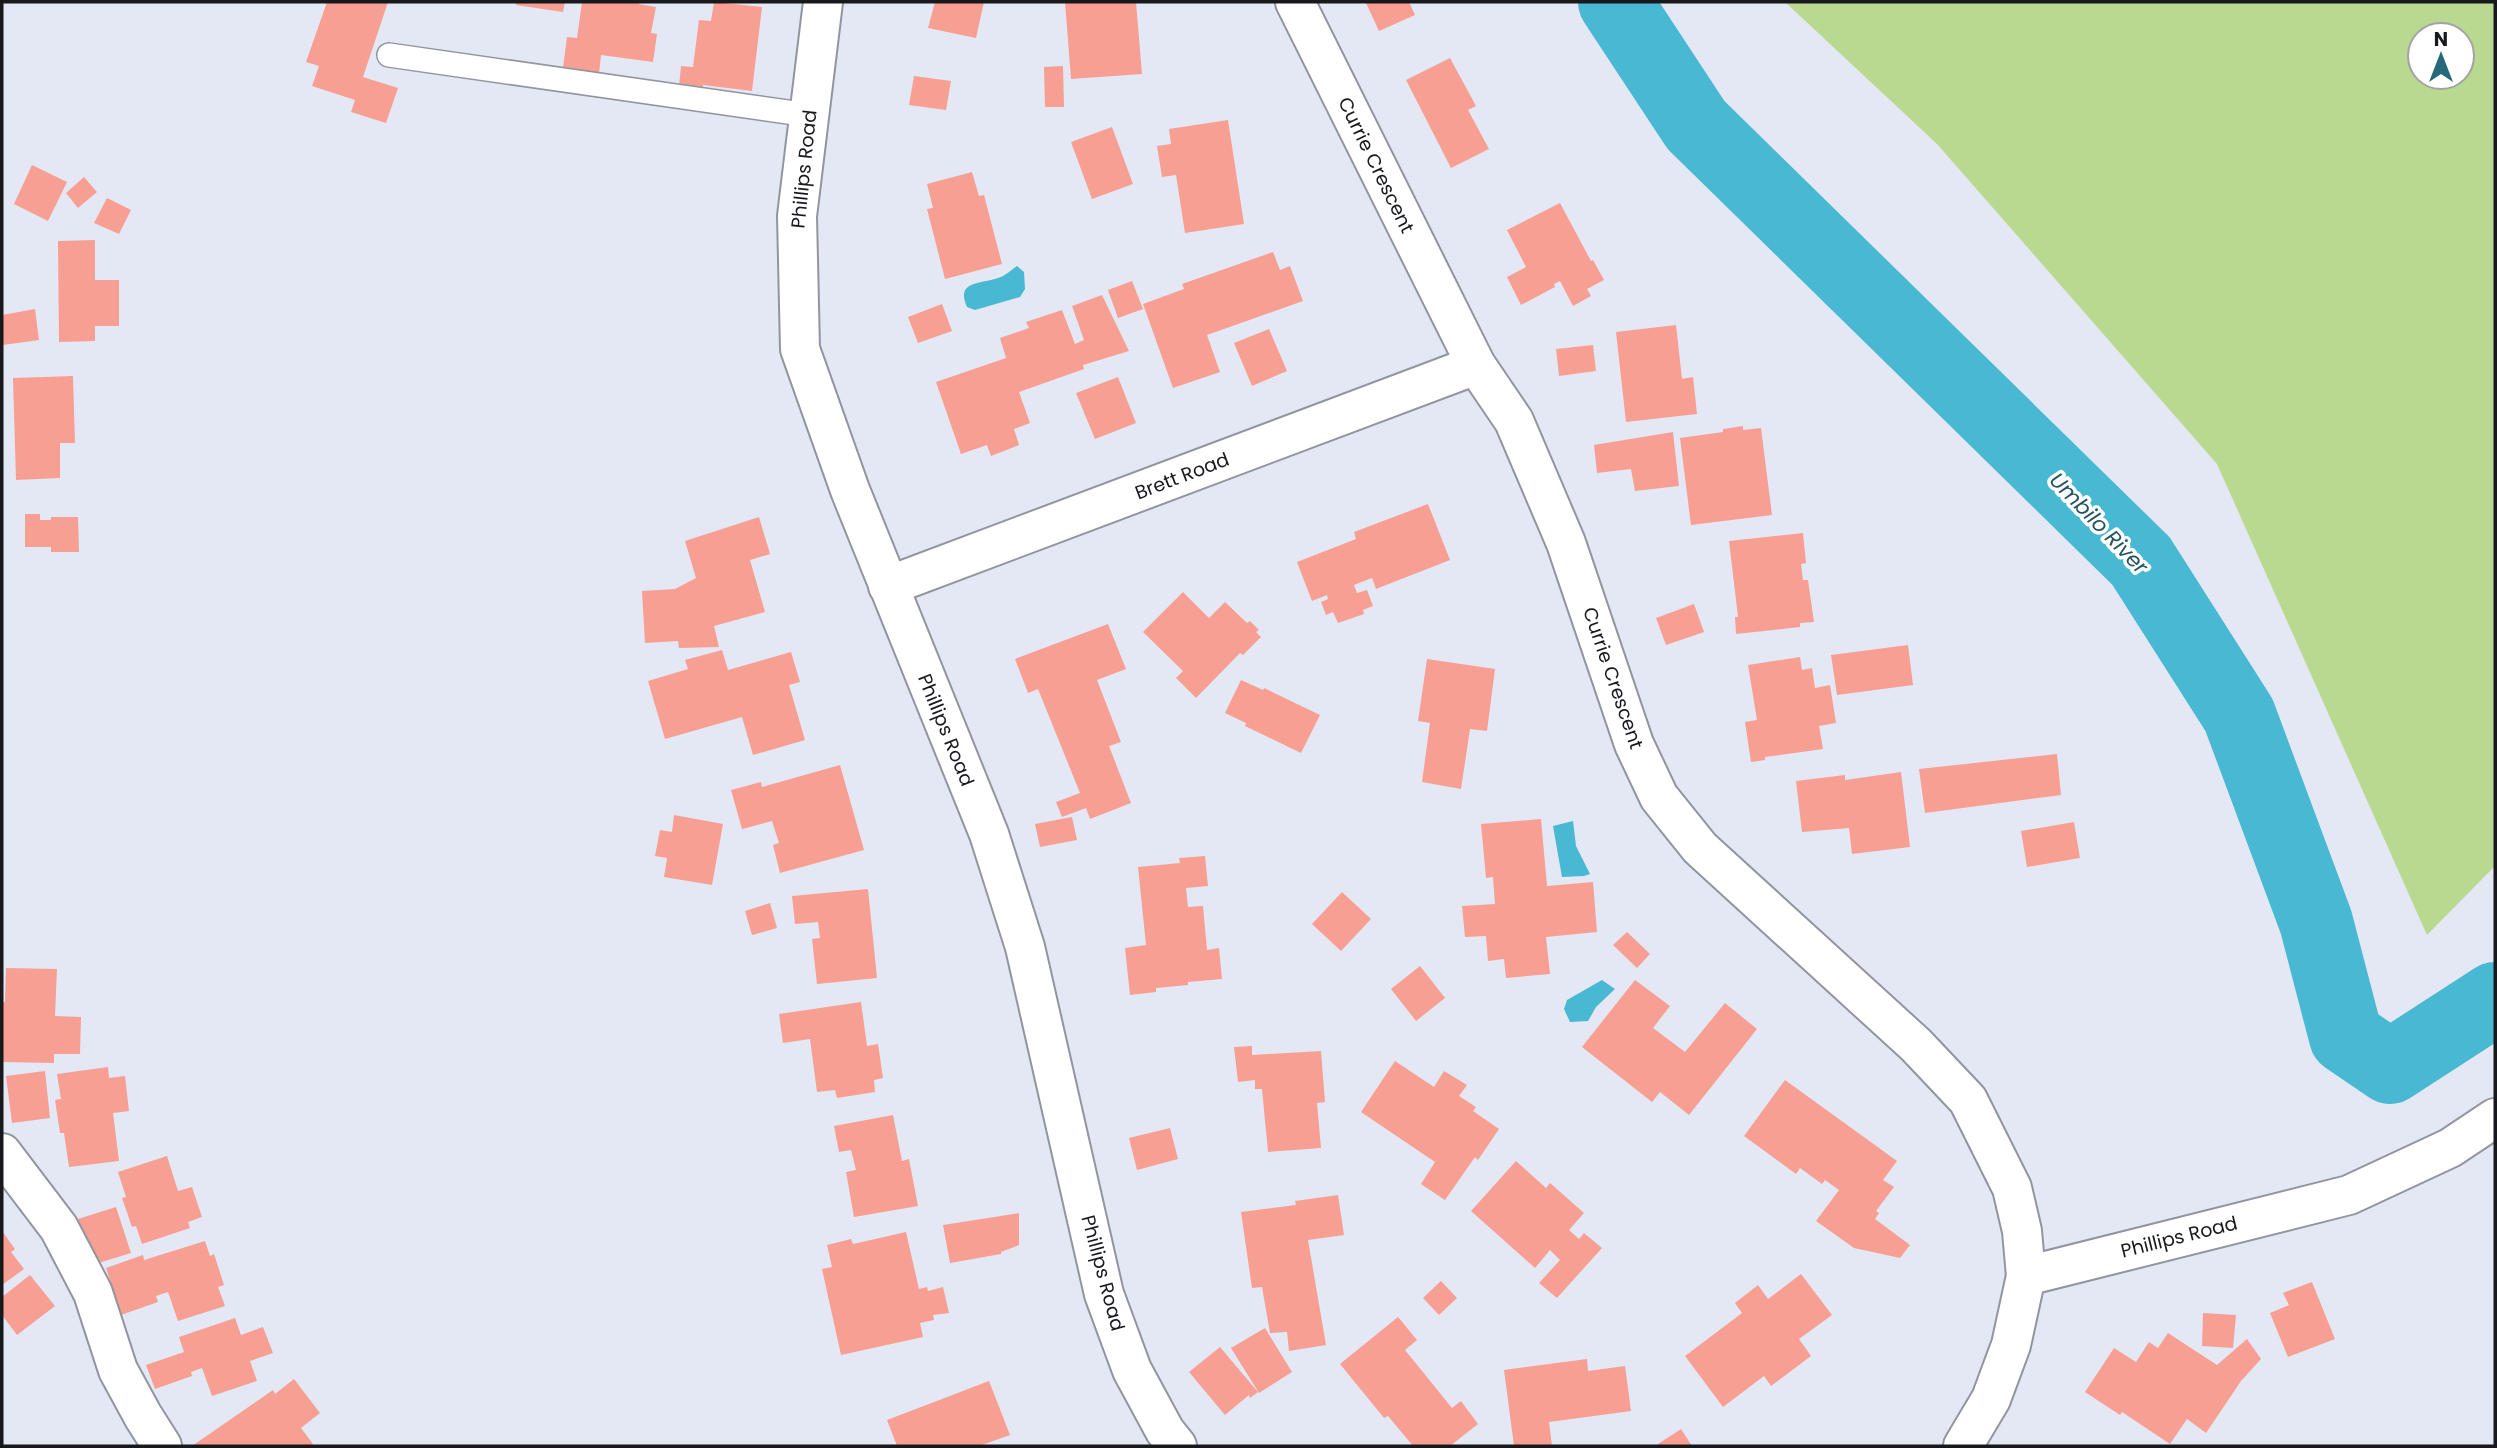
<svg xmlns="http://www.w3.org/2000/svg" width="2497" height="1448" viewBox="0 0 2497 1448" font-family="Poppins,sans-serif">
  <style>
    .green { fill: #b9d990; fill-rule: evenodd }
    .water { fill: #49b8d3 }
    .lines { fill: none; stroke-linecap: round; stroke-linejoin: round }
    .river { stroke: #49b8d3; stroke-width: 74 }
    .building { fill: #f79f93 }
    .lane-casing { stroke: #91959f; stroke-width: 26 }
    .street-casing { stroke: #91959f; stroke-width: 42 }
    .lane { stroke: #fff; stroke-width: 23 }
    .street { stroke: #fff; stroke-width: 38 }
    .labels { text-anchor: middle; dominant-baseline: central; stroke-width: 7; stroke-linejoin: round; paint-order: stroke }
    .street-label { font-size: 19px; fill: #17191d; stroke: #fff }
    .water-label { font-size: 21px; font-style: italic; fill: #255460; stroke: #fff }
  </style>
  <rect width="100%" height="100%" fill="#e4e8f4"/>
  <path class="green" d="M1785,2H2495V866L2427,935L2217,464L1937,144ZM2420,35H2462V77H2420Z"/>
  <g class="water">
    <path d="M1017,266L1024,272L1025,289L1020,297L975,310L967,307C954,278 986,285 1003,276C1009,273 1012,269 1017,266Z"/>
    <polygon points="1573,821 1576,846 1590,874 1584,876 1562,877 1553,826"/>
    <polygon points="1602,980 1615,989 1596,1007 1588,1021 1570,1022 1564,1009 1567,1000"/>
  </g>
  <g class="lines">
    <polyline class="river" points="1615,2 1696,125 2141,561 2239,715 2316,922 2346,1037 2390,1067 2495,999"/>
  </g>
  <g class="building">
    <polygon points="327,2 388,2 363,77 398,88 386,123 351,112 355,100 312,86 319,66 306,62"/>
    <polygon points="516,2 565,2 563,12 516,5"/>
    <polygon points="582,2 639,2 639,4 656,7 651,33 657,34 653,62 601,55 599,74 563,68 567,37 577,38"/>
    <polygon points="714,2 762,7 752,91 703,85 703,88 679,86 681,66 693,67 699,20 711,21"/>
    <polygon points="935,2 984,2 976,38 928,28"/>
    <polygon points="1065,2 1136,2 1142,74 1071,79"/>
    <polygon points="1368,2 1409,2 1415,15 1379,31 1366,3"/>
    <polygon points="1450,58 1476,106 1468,110 1489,149 1451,168 1406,80"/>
    <polygon points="1063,66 1064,107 1045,107 1044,67"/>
    <polygon points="914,76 951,81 946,110 909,105"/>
    <polygon points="1228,120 1244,224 1185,233 1176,175 1162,177 1157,146 1171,144 1169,129"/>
    <polygon points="1112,127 1133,184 1092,199 1071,142"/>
    <polygon points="32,165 67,182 48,221 14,204"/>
    <polygon points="972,172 979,196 984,195 1002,264 945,279 927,209 933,208 927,184"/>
    <polygon points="84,177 97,192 78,208 66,193"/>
    <polygon points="107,198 131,210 119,234 94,223"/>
    <polygon points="1560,203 1591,261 1593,260 1604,280 1587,289 1591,296 1573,306 1560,281 1554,284 1555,287 1521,305 1507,277 1526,267 1507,230"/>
    <polygon points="95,240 95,280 119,280 119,326 95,326 95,341 59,342 58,241"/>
    <polygon points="1273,252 1280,270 1290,266 1303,301 1207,335 1220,372 1173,388 1143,304 1184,289 1182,284"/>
    <polygon points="1132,281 1143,309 1118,318 1108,290"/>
    <polygon points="1102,295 1129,351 1083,365 1084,369 1019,392 1030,423 1014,429 1019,445 991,456 987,445 961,454 936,382 1006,358 1000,338 1029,328 1026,322 1062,310 1075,344 1084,340 1072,306"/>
    <polygon points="942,304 952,331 918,343 908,317"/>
    <polygon points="35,309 39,340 3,345 2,315"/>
    <polygon points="1676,325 1682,379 1693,377 1697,414 1626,422 1616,332"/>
    <polygon points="1269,329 1287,371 1252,386 1234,343"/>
    <polygon points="1593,345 1596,371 1559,376 1556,349"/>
    <polygon points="73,376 75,443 60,443 60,478 16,480 13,378"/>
    <polygon points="1118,377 1136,423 1095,439 1076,393"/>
    <polygon points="1743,426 1743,430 1761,428 1772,515 1691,525 1680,438 1723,432 1723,429"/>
    <polygon points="1673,432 1679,486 1635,491 1631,469 1597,473 1594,445"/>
    <polygon points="1428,504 1450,560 1376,589 1372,578 1354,585 1357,593 1367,590 1373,606 1363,610 1364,614 1338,623 1333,612 1326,615 1321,602 1328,599 1327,595 1312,601 1297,562 1356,539 1354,532"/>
    <polygon points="25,514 40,514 40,520 51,520 51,517 78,517 79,552 51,552 51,547 25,547"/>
    <polygon points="759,517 770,554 750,560 765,612 714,626 719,647 679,648 678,641 645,643 642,591 675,589 696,578 685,541"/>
    <polygon points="1803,533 1806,563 1801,564 1803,580 1808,580 1814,622 1800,623 1800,627 1736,634 1735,617 1738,617 1729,541"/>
    <polygon points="1183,592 1209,618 1225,602 1247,623 1250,621 1259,630 1256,632 1261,637 1243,655 1240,653 1196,698 1176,678 1183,671 1143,632"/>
    <polygon points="1694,604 1704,632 1666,645 1656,618"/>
    <polygon points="1108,624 1126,669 1097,680 1121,742 1109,746 1131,803 1090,819 1086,808 1062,817 1056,802 1080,793 1038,689 1028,693 1015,659"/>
    <polygon points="1908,645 1913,685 1837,695 1831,655"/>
    <polygon points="722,650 728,670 791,652 800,682 789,685 805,740 753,755 742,717 665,739 648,681 688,669 685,660"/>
    <polygon points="1800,657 1802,670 1812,668 1815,688 1830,685 1836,723 1819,726 1823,749 1765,757 1765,760 1751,762 1745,722 1757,720 1748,665"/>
    <polygon points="1427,659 1495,669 1487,731 1470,729 1461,789 1422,782 1430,723 1418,721"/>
    <polygon points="1241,680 1263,690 1264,688 1320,715 1301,753 1245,726 1246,723 1225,713"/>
    <polygon points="2057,754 2061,795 1925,813 1919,769"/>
    <polygon points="840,765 864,850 780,873 773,845 779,843 772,821 742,829 731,790 761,782 762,787"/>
    <polygon points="1901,772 1910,847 1852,854 1849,828 1802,832 1796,781 1845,775 1845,780"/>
    <polygon points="674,815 723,824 712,885 664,877 667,858 655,856 660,830 672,832"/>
    <polygon points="1072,817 1077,840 1040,847 1035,824"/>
    <polygon points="1541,819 1547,886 1593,882 1597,932 1546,937 1550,974 1506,978 1504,959 1488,961 1486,936 1465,937 1462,906 1495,904 1493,877 1486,878 1481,824"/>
    <polygon points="2074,822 2080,858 2027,867 2021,831"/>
    <polygon points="1205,856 1208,886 1186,888 1188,907 1203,906 1207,950 1219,948 1222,979 1188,982 1188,985 1156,988 1156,992 1130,995 1125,948 1146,945 1138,867 1180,863 1179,858"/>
    <polygon points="868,889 877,978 817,984 812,939 820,938 818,922 795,924 792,896"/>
    <polygon points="1342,892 1371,919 1341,951 1312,924"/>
    <polygon points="770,903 777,928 752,935 745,911"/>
    <polygon points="1627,932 1650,954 1637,968 1613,945"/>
    <polygon points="1420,966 1445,998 1416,1021 1391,989"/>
    <polygon points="6,968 57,969 55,1016 81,1017 80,1054 54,1054 54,1063 3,1062 2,1002 5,1002"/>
    <polygon points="1635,980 1670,1006 1653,1028 1685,1052 1725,1003 1757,1029 1689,1115 1660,1092 1652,1102 1582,1047"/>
    <polygon points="861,1002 867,1046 878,1044 883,1078 874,1080 875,1092 837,1098 835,1090 817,1092 810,1039 783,1043 779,1014"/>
    <polygon points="1252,1046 1252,1055 1321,1051 1325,1102 1317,1103 1321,1148 1268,1152 1262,1089 1255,1089 1255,1080 1238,1082 1234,1047"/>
    <polygon points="1395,1061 1434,1087 1444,1071 1467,1085 1459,1096 1476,1107 1473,1111 1499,1129 1478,1160 1475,1157 1445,1200 1421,1184 1435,1162 1361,1112"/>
    <polygon points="108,1067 109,1078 125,1076 129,1111 113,1113 119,1161 69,1167 64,1133 60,1133 55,1100 61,1099 57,1074"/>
    <polygon points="45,1071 50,1118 12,1123 6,1076"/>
    <polygon points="1785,1080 1897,1161 1883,1180 1894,1187 1876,1211 1879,1213 1875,1219 1910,1245 1900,1258 1854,1248 1816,1221 1839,1190 1825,1180 1822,1184 1800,1168 1796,1174 1744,1136"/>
    <polygon points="893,1115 902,1161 909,1159 918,1206 854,1217 846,1172 856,1170 851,1150 839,1152 834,1126"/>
    <polygon points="1170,1128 1178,1159 1137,1170 1129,1138"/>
    <polygon points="167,1156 178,1191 192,1187 202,1217 188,1222 190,1228 142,1244 136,1226 132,1227 122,1198 126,1197 118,1172"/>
    <polygon points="1516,1161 1546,1188 1550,1183 1584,1213 1569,1230 1579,1239 1584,1233 1602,1248 1557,1298 1539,1283 1560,1260 1550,1250 1535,1268 1471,1211"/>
    <polygon points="1338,1195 1344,1235 1308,1240 1326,1345 1289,1351 1287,1332 1270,1333 1262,1287 1252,1288 1241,1212 1296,1205 1295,1201"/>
    <polygon points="116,1207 131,1253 92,1265 78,1219"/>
    <polygon points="1019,1213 1019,1245 1001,1252 1001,1254 950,1263 943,1225"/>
    <polygon points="2,1231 15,1249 11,1252 24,1269 2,1285"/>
    <polygon points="906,1232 919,1289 927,1287 928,1291 943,1287 949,1313 933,1315 934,1320 920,1323 923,1337 841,1355 822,1269 832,1267 827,1245 851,1239 853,1244"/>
    <polygon points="205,1241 210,1256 214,1254 224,1285 218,1287 225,1306 178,1321 168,1292 156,1296 158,1302 121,1315 106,1268 143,1255 144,1260"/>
    <polygon points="1801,1274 1832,1315 1799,1339 1811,1356 1771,1386 1764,1376 1723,1407 1685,1356 1742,1313 1735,1303 1758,1285 1768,1299"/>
    <polygon points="30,1275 55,1306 17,1335 2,1315 2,1297"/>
    <polygon points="1441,1281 1457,1298 1439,1315 1423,1298"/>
    <polygon points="2312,1282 2335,1339 2288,1357 2270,1313 2289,1305 2283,1293"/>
    <polygon points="2203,1313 2236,1315 2233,1348 2202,1346"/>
    <polygon points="1398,1317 1417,1340 1405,1350 1452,1408 1461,1401 1478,1424 1450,1446 1413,1446 1388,1416 1384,1418 1340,1364"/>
    <polygon points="235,1318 241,1335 263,1327 273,1353 250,1361 257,1381 212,1396 202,1368 191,1372 192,1376 155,1389 146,1365 184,1352 179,1337"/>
    <polygon points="1265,1328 1292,1372 1259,1393 1231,1348"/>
    <polygon points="2168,1333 2217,1365 2247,1339 2261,1359 2241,1381 2206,1433 2187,1419 2170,1444 2122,1412 2120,1415 2085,1392 2114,1348 2136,1362 2149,1342 2158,1348"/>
    <polygon points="1220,1347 1258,1392 1250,1398 1249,1395 1225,1415 1189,1372"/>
    <polygon points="1587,1359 1588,1371 1625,1366 1631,1411 1549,1422 1552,1446 1514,1446 1504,1370"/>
    <polygon points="294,1379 320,1413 301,1428 313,1444 309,1446 192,1446 273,1390 275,1394"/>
    <polygon points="989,1381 1010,1435 979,1446 897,1446 887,1420"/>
    <polygon points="1681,1429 1692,1446 1655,1446"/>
  </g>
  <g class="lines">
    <g class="lane-casing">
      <polyline id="lane" points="389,55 809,115"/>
    </g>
    <g class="street-casing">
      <g id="street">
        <polyline points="823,2 797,216 800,349 850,490 989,834 1025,947 1104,1294 1132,1370 1165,1431 1177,1446"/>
        <polyline points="1295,2 1476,365 1514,421 1566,543 1634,744 1659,797 1700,848 1916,1045 1968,1100 2012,1188 2022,1231 2026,1276"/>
        <polyline points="888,586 1476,365"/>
        <polyline points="2,1153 59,1228 93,1293 118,1370 143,1416 162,1446"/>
        <polyline points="1963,1446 1991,1399 2011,1345 2026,1276 2349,1195 2450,1148 2495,1118"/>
      </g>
    </g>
    <use href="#lane" class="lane"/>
    <use href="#street" class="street"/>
  </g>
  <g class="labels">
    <g class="street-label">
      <text transform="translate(1376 165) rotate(64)">Currie Crescent</text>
      <text transform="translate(804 169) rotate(-84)">Phillips Road</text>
      <text transform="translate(1182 476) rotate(-21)">Brett Road</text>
      <text transform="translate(1613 678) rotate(71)">Currie Crescent</text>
      <text transform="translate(946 730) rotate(68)">Phillips Road</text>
      <text transform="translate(2179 1237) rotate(-14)">Phillips Road</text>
      <text transform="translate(1103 1273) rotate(75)">Phillips Road</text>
    </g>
    <g class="water-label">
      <text transform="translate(2099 523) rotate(46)">Umbilo River</text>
    </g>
  </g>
  <rect width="2497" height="1448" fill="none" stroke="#17191d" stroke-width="7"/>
  <g transform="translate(2441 56)"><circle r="33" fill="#ffffff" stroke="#a2a3a5" stroke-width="2"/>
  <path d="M0-5L12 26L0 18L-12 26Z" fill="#26697b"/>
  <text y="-10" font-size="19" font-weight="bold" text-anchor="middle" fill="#17191d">N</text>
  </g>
</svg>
